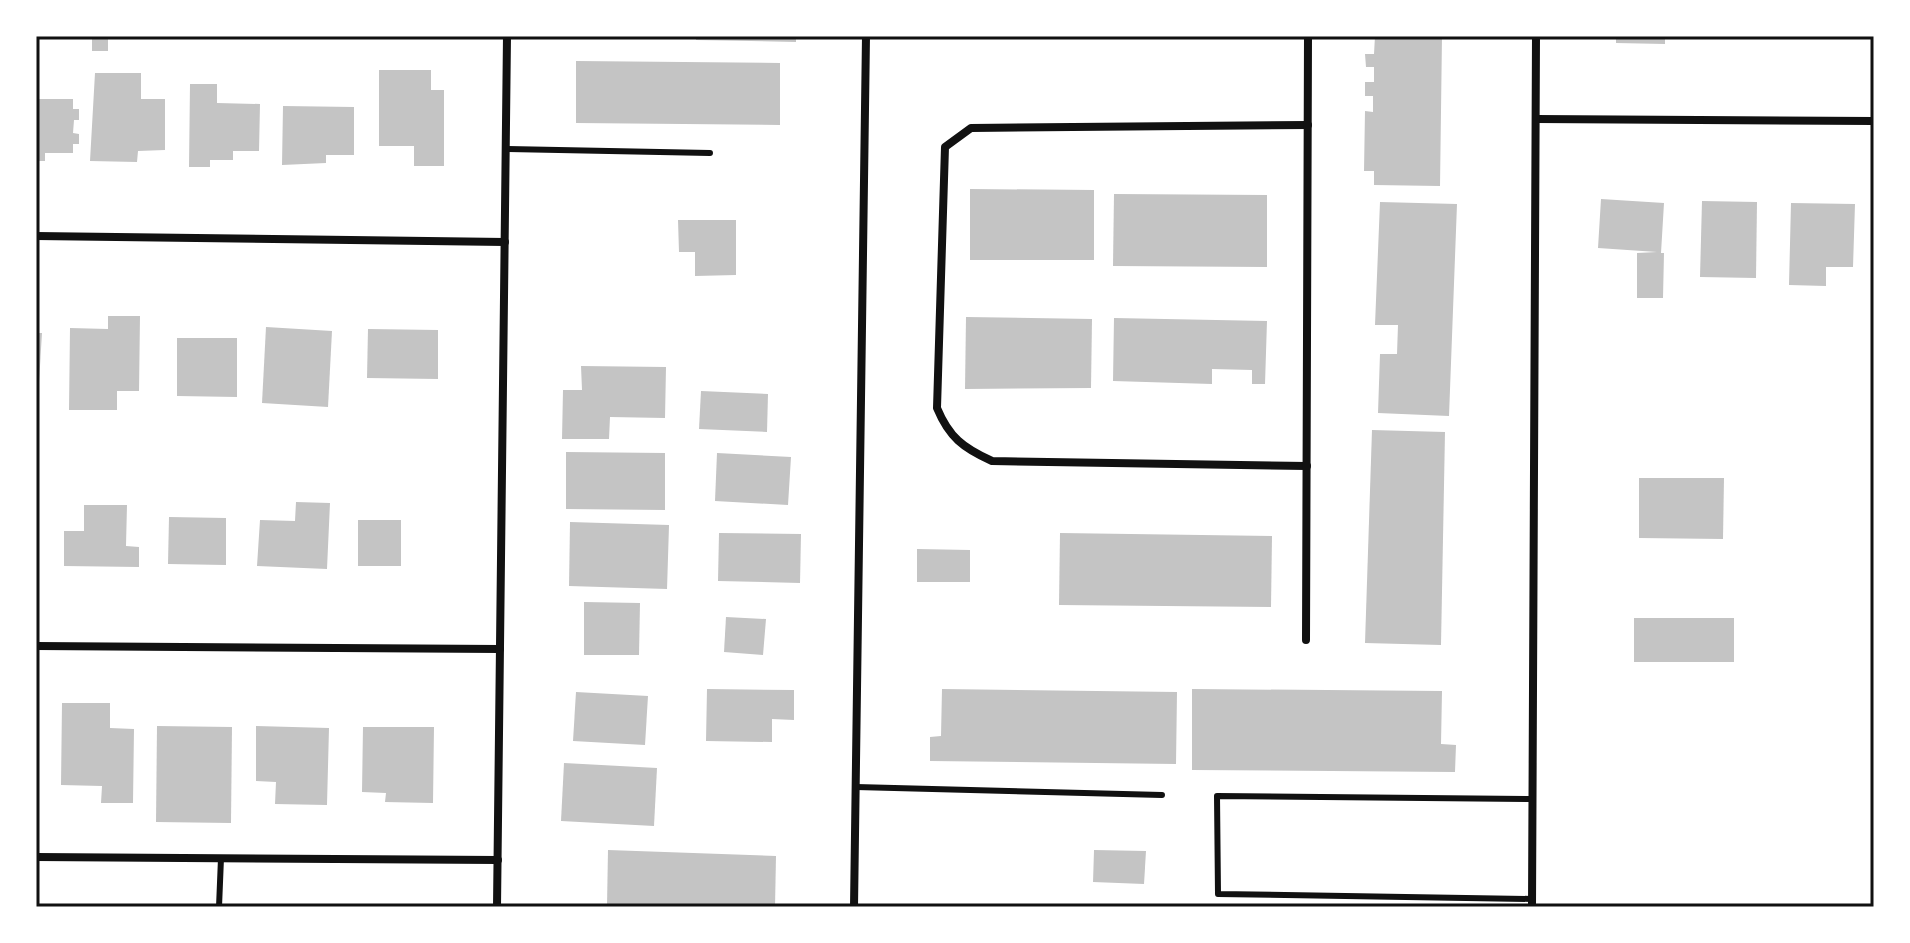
<svg xmlns="http://www.w3.org/2000/svg" width="1910" height="943" viewBox="0 0 1910 943" font-family="'PT Serif',serif">
  <style>
    .building { fill: #c4c4c4 }
    .lines { fill: none; stroke-linecap: round; stroke-linejoin: round }
    .service { stroke: #111; stroke-width: 6 }
    .minor { stroke: #111; stroke-width: 8 }
    .neatline { fill: none; stroke: #111; stroke-width: 3 }
  </style>
  <rect width="100%" height="100%" fill="#fff"/>
  <g class="building">
    <polygon points="696,36 796,36 796,42 696,40"/>
    <polygon points="1375,36 1442,36 1440,186 1374,185 1374,171 1364,171 1365,111 1373,112 1373,96 1365,96 1365,82 1374,82 1374,67 1366,67 1365,54 1374,54"/>
    <polygon points="1616,36 1665,36 1665,44 1616,43"/>
    <rect x="92" y="38" width="16" height="13"/>
    <polygon points="576,61 780,63 780,125 576,123"/>
    <polygon points="379,70 431,70 431,90 444,90 444,166 414,166 414,146 379,146"/>
    <polygon points="95,73 141,73 141,99 165,99 165,150 138,151 137,162 90,161"/>
    <polygon points="190,84 217,84 217,103 260,104 259,151 233,151 233,160 210,160 210,167 189,167"/>
    <polygon points="36,99 73,99 73,109 79,109 79,120 74,120 73,133 79,134 79,144 73,144 73,153 45,153 45,161 36,161"/>
    <polygon points="283,106 354,107 354,155 326,155 326,163 282,165"/>
    <polygon points="970,189 1094,190 1094,260 970,260"/>
    <polygon points="1114,194 1267,195 1267,267 1113,266"/>
    <polygon points="1601,199 1664,203 1661,253 1664,253 1663,298 1637,298 1637,253 1657,252 1598,248"/>
    <polygon points="1702,201 1757,202 1756,278 1700,277"/>
    <polygon points="1380,202 1457,204 1449,416 1378,413 1380,354 1397,354 1398,325 1375,325"/>
    <polygon points="1791,203 1855,204 1853,267 1826,267 1826,286 1789,285"/>
    <polygon points="678,220 736,220 736,275 695,276 695,252 679,252"/>
    <polygon points="108,316 140,316 139,391 117,391 117,410 69,410 70,328 108,329"/>
    <polygon points="966,317 1092,319 1091,388 965,389"/>
    <polygon points="1114,318 1267,321 1265,384 1252,384 1252,370 1212,369 1212,384 1113,381"/>
    <polygon points="266,327 332,331 328,407 262,403"/>
    <polygon points="368,329 438,330 438,379 367,378"/>
    <polygon points="36,333 42,333 39,382 36,381"/>
    <polygon points="177,338 237,338 237,397 177,396"/>
    <polygon points="581,366 666,367 665,418 610,417 609,439 562,439 563,390 582,390"/>
    <polygon points="701,391 768,394 767,432 699,429"/>
    <polygon points="1372,430 1445,432 1441,645 1365,643"/>
    <polygon points="566,452 665,453 665,510 566,509"/>
    <polygon points="717,453 791,457 788,505 715,501"/>
    <polygon points="1639,478 1724,478 1723,539 1639,538"/>
    <polygon points="296,502 330,503 327,569 257,566 260,520 295,521"/>
    <polygon points="84,505 127,505 126,546 139,547 139,567 64,566 64,531 84,531"/>
    <polygon points="169,517 226,518 226,565 168,564"/>
    <rect x="358" y="520" width="43" height="46"/>
    <polygon points="570,522 669,525 667,589 569,586"/>
    <polygon points="719,533 801,534 800,583 718,581"/>
    <polygon points="1060,533 1272,536 1271,607 1059,605"/>
    <polygon points="917,549 970,550 970,582 917,582"/>
    <polygon points="584,602 640,603 639,655 584,655"/>
    <polygon points="726,617 766,619 763,655 724,652"/>
    <rect x="1634" y="618" width="100" height="44"/>
    <polygon points="707,689 794,690 794,720 772,719 772,742 706,741"/>
    <polygon points="942,689 1177,692 1176,764 930,761 930,737 941,736"/>
    <polygon points="1192,689 1442,691 1441,744 1456,745 1455,772 1192,770"/>
    <polygon points="576,692 648,696 645,745 573,741"/>
    <polygon points="62,703 110,703 110,728 134,729 133,803 101,803 102,786 61,785"/>
    <polygon points="157,726 232,727 231,823 156,822"/>
    <polygon points="256,726 329,728 327,805 275,804 276,782 256,781"/>
    <polygon points="363,727 434,727 433,803 385,802 386,793 362,792"/>
    <polygon points="564,763 657,768 654,826 561,821"/>
    <polygon points="608,850 776,856 775,907 607,906"/>
    <polygon points="1094,850 1146,851 1144,884 1093,882"/>
  </g>
  <g class="lines">
    <g class="service">
      <polyline points="506,149 710,153"/>
      <polyline points="856,787 1162,795"/>
      <polyline points="1532,899 1218,894 1217,796 1533,799"/>
      <polyline points="219,907 221,858"/>
    </g>
    <g class="minor">
      <polyline points="1536,119 1874,121"/>
      <polyline points="36,236 505,242"/>
      <path d="M1307,466L992,461C963,448 949,437 937,408L945,147L971,128L1308,125"/>
      <polyline points="1306,640 1308,36"/>
      <polyline points="36,646 500,649"/>
      <polyline points="36,857 498,860"/>
      <polyline points="497,907 507,36"/>
      <polyline points="854,907 866,36"/>
      <polyline points="1532,907 1536,36"/>
    </g>
  </g>
  <rect width="1910" height="943" fill="none" stroke="#ffffff" stroke-width="76"/>
  <rect x="38" y="38" width="1834" height="867" class="neatline"/>
</svg>
